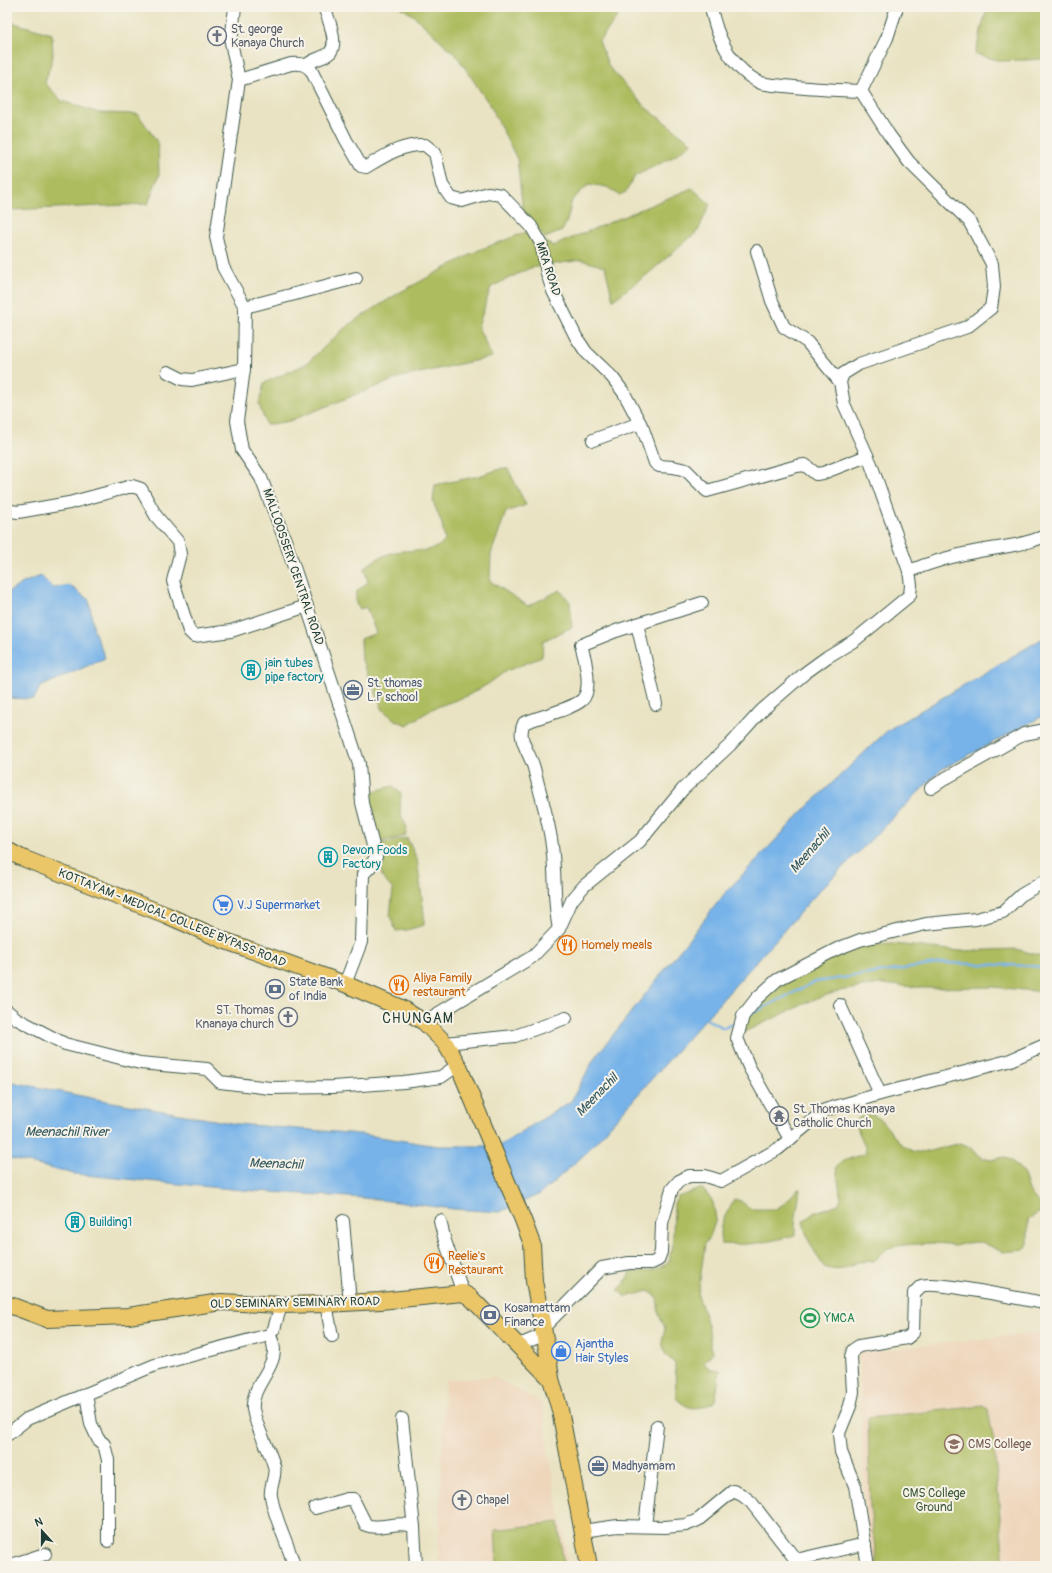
<svg xmlns="http://www.w3.org/2000/svg" width="1052" height="1573" viewBox="0 0 1052 1573" font-family="Pangolin,sans-serif">
  <style>
    .built { fill: #eed6bb }
    .green { fill: #adbc5e; stroke: #667c49 }
    .water { fill: #77b3e9; stroke: #4b788e }
    .lines { fill: none; stroke-linecap: round; stroke-linejoin: round }
    .stream { stroke: #77b3e9; stroke-width: 2.5 }
    .minor-casing { stroke: #3d5649; stroke-width: 14 }
    .major-casing { stroke: #3d5649; stroke-width: 18 }
    .minor { stroke: #fff; stroke-width: 12 }
    .major { stroke: #eac669; stroke-width: 16 }
    .labels { text-anchor: middle; dominant-baseline: central; stroke-width: 4; stroke-linejoin: round; paint-order: stroke }
    .worship-label { font-size: 12px; fill: #5b616d; stroke: #f7f3e8; text-anchor: start }
    .street-label { font-size: 12px; fill: #1f3d34; stroke: #f7f3e8 }
    .culture-label { font-size: 12px; fill: #0d838f; stroke: #f7f3e8; text-anchor: start }
    .service-label { font-size: 12px; fill: #4e5e75; stroke: #f7f3e8; text-anchor: start }
    .shop-label { font-size: 12px; fill: #366cbe; stroke: #f7f3e8; text-anchor: start }
    .food-label { font-size: 12px; fill: #c56008; stroke: #f7f3e8; text-anchor: start }
    .leisure-label { font-size: 12px; fill: #27864d; stroke: #f7f3e8; text-anchor: start }
    .education-label { font-size: 12px; fill: #785e54; stroke: #f7f3e8; text-anchor: start }
    .park-label { font-size: 12px; fill: #425d3e; stroke: #f7f3e8 }
    .water-label { font-size: 13px; font-style: italic; fill: #355a61; stroke: #f7f3e8 }
    .quarter-label { font-size: 14px; letter-spacing: 1px; fill: #1f3d34; stroke: #f7f3e8 }
  </style>
  <rect width="100%" height="100%" fill="#f7f3e8"/>
  <filter id="ink" filterUnits="userSpaceOnUse"><feTurbulence type="fractalNoise" baseFrequency=".025" numOctaves="2"/><feDisplacementMap in="SourceGraphic" scale="8" xChannelSelector="R" yChannelSelector="G"/><feConvolveMatrix kernelMatrix="1 2 1 2 8 2 1 2 1" color-interpolation-filters="sRGB"/></filter>
  <filter id="wash" filterUnits="userSpaceOnUse"><feTurbulence type="fractalNoise" baseFrequency=".012" numOctaves="4" result="noise"/><feDisplacementMap in="SourceGraphic" scale="16" xChannelSelector="R" yChannelSelector="G"/><feGaussianBlur stdDeviation="0.9" result="paint"/><feColorMatrix in="noise" values="0 0 0 0 0 0 0 0 0 0 0 0 0 0 0 0 0 1.4 0 .05"/><feComposite in="paint" operator="in"/></filter>
  <g filter="url(#wash)">
    <rect width="100%" height="100%" fill="#e9e3c3"/>
    <g class="built">
      <polygon points="1045,1332 1045,1566 871,1566 866,1535 859,1353"/>
      <polygon points="493,1377 542,1403 548,1448 569,1566 438,1566 445,1380"/>
    </g>
    <g class="green">
      <polygon points="400,7 621,7 616,19 599,41 609,67 645,107 692,143 673,157 635,176 626,192 619,195 607,187 589,184 572,200 567,221 562,231 545,238 523,211 517,159 491,107 457,56 413,15"/>
      <polygon points="991,7 1045,7 1045,59 1001,61 975,54 986,12"/>
      <polygon points="7,21 52,34 53,56 45,83 62,101 99,113 138,114 158,143 159,175 148,204 10,210 7,213"/>
      <polygon points="692,188 710,204 698,231 649,273 613,300 605,267 581,260 530,268 491,287 478,327 492,357 401,377 289,421 266,425 259,404 264,383 306,364 348,325 397,294 479,250 526,232 553,246"/>
      <path d="M503,468L508,469L526,505L506,512L491,554L490,581L528,606L560,590L570,602L572,627L543,641L542,657L506,671L488,684L467,696L434,708L407,725L395,720L383,710L362,660L361,639L376,633L366,607L360,609L356,604V592L368,582L364,568C375,559 388,552 403,551C419,550 433,553 445,541L442,524L433,501L435,485L479,476Z"/>
      <polygon points="393,786 401,793 400,812 407,828 405,836 379,842 366,798 370,792"/>
      <polygon points="407,838 417,859 424,913 424,925 407,930 396,931 390,916 393,890 382,877 379,844"/>
      <polygon points="894,944 960,951 1016,949 1045,957 1045,992 994,987 926,988 881,984 840,991 817,998 742,1033 744,1017 769,992 825,958 863,945"/>
      <path d="M873,1115L880,1119L901,1144L912,1151L922,1153L960,1143L968,1146L983,1158L991,1160L1005,1157L1012,1161L1023,1172L1030,1193L1039,1203H1045V1213H1038L1028,1220V1244L1024,1250L1002,1252L982,1242L966,1243L955,1246L948,1244L933,1243L903,1245L888,1248L874,1261L856,1262C847,1271 835,1271 824,1267C815,1252 806,1239 803,1221L814,1213L838,1204L841,1199L836,1167L843,1161L866,1153C865,1141 856,1132 856,1120L862,1116Z"/>
      <path d="M702,1188L713,1202L716,1219L711,1234L705,1244L698,1295L708,1325L712,1353L704,1363L710,1369L720,1370L715,1402C698,1409 690,1412 676,1398L675,1364L665,1354L662,1341L665,1328L659,1315L657,1296L648,1291L626,1297L618,1290L625,1283L630,1272C646,1271 656,1272 669,1262L673,1239L674,1203L678,1197Z"/>
      <path d="M798,1189H800L795,1224V1235C770,1242 746,1246 721,1244C717,1223 726,1217 734,1199L741,1201L750,1209H776L785,1203Z"/>
      <polygon points="983,1406 988,1409 994,1443 1004,1566 877,1566 870,1506 868,1418"/>
      <polygon points="558,1522 564,1566 497,1566 495,1530"/>
    </g>
    <g class="water">
      <polygon points="41,576 53,588 69,585 89,600 94,631 105,658 40,687 34,699 7,698 7,593 23,583"/>
      <polygon points="1045,637 1045,715 942,769 819,891 585,1154 540,1194 500,1212 454,1209 364,1198 242,1190 75,1174 7,1158 7,1081 101,1100 236,1124 360,1134 437,1146 499,1146 571,1101 594,1059 726,892 809,805 888,730"/>
    </g>
    <g class="lines">
      <g class="stream">
        <polyline points="751,1014 815,982 944,963 1035,966 1045,969"/>
        <polyline points="704,1018 724,1028 738,1021"/>
      </g>
    </g>
  </g>
  <g filter="url(#ink)">
    <g class="lines">
      <g class="minor-casing">
        <g id="minor">
          <polyline points="235,7 231,42 239,80 216,237 223,267 245,307 244,369 237,421 242,450 261,478 285,540 359,764 362,803 376,857 370,867 363,874 361,942 345,984"/>
          <path d="M711,7C716,36 732,70 761,83C768,85 778,85 785,86C811,89 836,90 861,91L889,135L909,162L969,221L992,264L994,287L991,308L967,327L859,364L843,374L840,382L844,404L871,464L909,571"/>
          <path d="M307,65C313,59 321,59 328,54C340,47 328,17 324,7"/>
          <path d="M239,80L291,64C300,63 305,64 311,70L346,140L361,166L366,167C386,155 402,144 425,145L435,153L442,185L451,198L462,201L488,193L501,195L531,226L541,243L547,273L553,291L576,337L586,352L612,377L624,393L643,429L655,463L659,466L673,467L686,470L707,491L797,466L805,465L816,474L823,473L867,456"/>
          <polyline points="861,91 887,38 897,7"/>
          <polyline points="757,251 772,301 784,327 807,342 840,382"/>
          <polyline points="245,307 356,278"/>
          <polyline points="168,372 182,379 192,380 244,369"/>
          <polyline points="593,440 640,423"/>
          <polyline points="7,508 11,511 18,512 69,503 132,486 141,489 156,516 178,542 180,554 173,581 189,631 194,636 231,631 307,606"/>
          <polyline points="637,624 656,704"/>
          <polyline points="931,788 946,778 1024,734 1045,730"/>
          <path d="M559,929C553,901 556,874 552,846C549,820 540,794 534,768C530,753 516,738 524,723C540,716 570,710 582,700C593,690 585,657 581,645L616,631L702,603"/>
          <polyline points="840,1005 880,1094"/>
          <polyline points="7,1011 17,1019 65,1044 140,1063 207,1069 220,1082 270,1088 333,1087 404,1082 441,1077 458,1065"/>
          <path d="M424,1022L532,957L559,929L572,900L584,886L640,841L683,789L730,745L761,711L805,673L827,657L855,640L910,595L911,585L909,571C932,562 955,555 979,551C1002,547 1024,545 1045,536"/>
          <polyline points="445,1043 515,1036 566,1018"/>
          <polyline points="790,1139 749,1067 737,1038 743,1016 757,998 777,980 837,949 860,940 926,924 976,919 1003,912 1021,895 1045,881"/>
          <polyline points="343,1221 350,1303"/>
          <polyline points="440,1221 445,1241 463,1293"/>
          <polyline points="326,1304 332,1336"/>
          <polyline points="543,1328 602,1268 629,1263 652,1263 658,1260 661,1252 662,1223 672,1189 679,1181 689,1176 705,1176 721,1181 778,1149 825,1110 880,1094 1008,1061 1045,1045"/>
          <path d="M269,1335C287,1362 250,1382 253,1409C256,1429 269,1447 274,1466C277,1476 269,1487 271,1496C275,1521 288,1542 294,1566"/>
          <polyline points="514,1343 524,1343 543,1335"/>
          <polyline points="86,1394 91,1424 98,1439 104,1444 108,1460 108,1541"/>
          <polyline points="402,1419 414,1527"/>
          <polyline points="7,1435 27,1419 155,1365 269,1335 274,1329 281,1305"/>
          <path d="M315,1508L347,1499H353L366,1525C381,1531 398,1519 414,1527L416,1566"/>
          <polyline points="645,1526 657,1426"/>
          <polyline points="582,1531 618,1526 665,1527 686,1525 698,1520 733,1491 742,1495 751,1502 796,1560 865,1544"/>
          <polyline points="8,1566 45,1554"/>
          <path d="M868,1566L855,1486L841,1452L839,1433L850,1406L853,1392L851,1357L853,1350L859,1346L907,1338L913,1333L914,1293C916,1291 919,1288 921,1286C933,1280 1025,1300 1045,1303"/>
        </g>
      </g>
      <g class="major-casing">
        <g id="major">
          <polyline points="7,850 20,857 166,915 223,940 345,984 401,1008 424,1022 445,1043 459,1067 523,1220 532,1244 534,1281 547,1349 551,1379 560,1410 589,1566"/>
          <polyline points="7,1304 47,1319 128,1316 221,1302 281,1305 326,1304 380,1301 463,1293 470,1297 551,1379"/>
        </g>
      </g>
      <use href="#minor" class="minor"/>
      <use href="#major" class="major"/>
    </g>
  </g>
  <defs>
    <g id="church-ring" transform="scale(1)"><circle r="9.5" fill="#f7f3e8" stroke="#6b7280" stroke-width="1.5"/><path d="M-1.2-6h2.4v3.5h3.3v2.4h-3.3V6h-2.4V-.1h-3.3v-2.4h3.3Z" fill="#6b7280"/></g>
    <g id="building-ring" transform="scale(1)"><circle r="9.5" fill="#f7f3e8" stroke="#0f9aa8" stroke-width="1.5"/><path d="M-4-6H4V6H1V3H-1V6H-4ZM-2.5-4.3h1.7v1.8h-1.7ZM.8-4.3h1.7v1.8H.8ZM-2.5-1h1.7V.8h-1.7ZM.8-1h1.7V.8H.8Z" fill="#0f9aa8"/></g>
    <g id="office-ring" transform="scale(1)"><circle r="9.5" fill="#f7f3e8" stroke="#5c6f8a" stroke-width="1.5"/><path d="M-6-3h4V-5.5h4V-3h4V5H-6ZM-1-4.5V-3h2v-1.5ZM-6 0V1H6V0Z" fill="#5c6f8a"/></g>
    <g id="supermarket-ring" transform="scale(1)"><circle r="9.5" fill="#f7f3e8" stroke="#3f7fe0" stroke-width="1.5"/><path d="M-6-5.5h2.5l.6 2H6L4.5 2H-2.5L-4.4-4H-6ZM-1.5 3.2a1.3 1.3 0 1 0 .1 0ZM3 3.2a1.3 1.3 0 1 0 .1 0Z" fill="#3f7fe0"/></g>
    <g id="restaurant-ring" transform="scale(1)"><circle r="9.5" fill="#f7f3e8" stroke="#e8710a" stroke-width="1.5"/><path d="M-5-6h1v4h1v-4h1v4h1v-4h1v5L-1.5 .5V6h-2V.5L-5-1ZM5-6V6H3V1.5H1.5Q1.5-4 5-6Z" fill="#e8710a"/></g>
    <g id="bank-ring" transform="scale(1)"><circle r="9.5" fill="#f7f3e8" stroke="#5c6f8a" stroke-width="1.5"/><path d="M-6-4H6V4H-6ZM0-2.3a2.3 2.3 0 1 0 0 4.6a2.3 2.3 0 1 0 0-4.6Z" fill="#5c6f8a"/></g>
    <g id="temple-ring" transform="scale(1)"><circle r="9.5" fill="#f7f3e8" stroke="#6b7280" stroke-width="1.5"/><path d="M0-6L5-2H3V0L6.5 2.5H4V6H1.5V3h-3V6H-4V2.5H-6.5L-3 0V-2H-5Z" fill="#6b7280"/></g>
    <g id="stadium-ring" transform="scale(1)"><circle r="9.5" fill="#f7f3e8" stroke="#2e9e5b" stroke-width="1.5"/><path d="M0-5a6.5 5 0 1 0 0 10a6.5 5 0 1 0 0-10ZM-3.5-1.8h7v3.6h-7Z" fill="#2e9e5b"/></g>
    <g id="shop-ring" transform="scale(1)"><circle r="9.5" fill="#f7f3e8" stroke="#3f7fe0" stroke-width="1.5"/><path d="M-5-2.5h2.3a2.7 3.5 0 0 1 5.4 0H5L5.5 6h-11ZM-1.5-2.5h3a1.5 2.3 0 0 0-3 0Z" fill="#3f7fe0"/></g>
    <g id="university-ring" transform="scale(1)"><circle r="9.5" fill="#f7f3e8" stroke="#8d6e63" stroke-width="1.5"/><path d="M0-5L7-2L0 1L-7-2ZM-4 1L0 2.5L4 1V4Q0 6-4 4Z" fill="#8d6e63"/></g>
  </defs>
  <g fill-rule="evenodd">
    <use href="#church-ring" x="217" y="36"/>
    <use href="#building-ring" x="251" y="670"/>
    <use href="#office-ring" x="353" y="690"/>
    <use href="#building-ring" x="328" y="857"/>
    <use href="#supermarket-ring" x="223" y="905"/>
    <use href="#restaurant-ring" x="567" y="945"/>
    <use href="#restaurant-ring" x="399" y="985"/>
    <use href="#bank-ring" x="275" y="989"/>
    <use href="#church-ring" x="288" y="1017"/>
    <use href="#temple-ring" x="779" y="1116"/>
    <use href="#building-ring" x="75" y="1222"/>
    <use href="#restaurant-ring" x="434" y="1263"/>
    <use href="#bank-ring" x="490" y="1315"/>
    <use href="#stadium-ring" x="810" y="1318"/>
    <use href="#shop-ring" x="561" y="1351"/>
    <use href="#university-ring" x="954" y="1444"/>
    <use href="#office-ring" x="598" y="1466"/>
    <use href="#church-ring" x="462" y="1500"/>
  </g>
  <g class="labels">
    <g class="worship-label">
      <text x="231" y="29">St. george<tspan x="231" dy="14">Kanaya Church</tspan></text>
      <text x="274" y="1010" text-anchor="end">ST. Thomas<tspan x="274" dy="14">Knanaya church</tspan></text>
      <text x="793" y="1109">St. Thomas Knanaya<tspan x="793" dy="14">Catholic Church</tspan></text>
      <text x="476" y="1500">Chapel</text>
    </g>
    <g class="street-label">
      <text transform="translate(548 269) rotate(72)">MRA ROAD</text>
      <text transform="translate(293 567) rotate(71)">MALLOOSSERY CENTRAL ROAD</text>
      <text transform="translate(172 918) rotate(22)">KOTTAYAM - MEDICAL COLLEGE BYPASS ROAD</text>
      <text transform="translate(295 1303) rotate(-1)">OLD SEMINARY SEMINARY ROAD</text>
    </g>
    <g class="culture-label">
      <text x="265" y="663">jain tubes<tspan x="265" dy="14">pipe factory</tspan></text>
      <text x="342" y="850">Devon Foods<tspan x="342" dy="14">Factory</tspan></text>
      <text x="89" y="1222">Building1</text>
    </g>
    <g class="service-label">
      <text x="367" y="683">St. thomas<tspan x="367" dy="14">L.P school</tspan></text>
      <text x="289" y="982">State Bank<tspan x="289" dy="14">of India</tspan></text>
      <text x="504" y="1308">Kosamattam<tspan x="504" dy="14">Finance</tspan></text>
      <text x="612" y="1466">Madhyamam</text>
    </g>
    <g class="shop-label">
      <text x="237" y="905">V.J Supermarket</text>
      <text x="575" y="1344">Ajantha<tspan x="575" dy="14">Hair Styles</tspan></text>
    </g>
    <g class="food-label">
      <text x="581" y="945">Homely meals</text>
      <text x="413" y="978">Aliya Family<tspan x="413" dy="14">restaurant</tspan></text>
      <text x="448" y="1256">Reelie's<tspan x="448" dy="14">Restaurant</tspan></text>
    </g>
    <g class="leisure-label">
      <text x="824" y="1318">YMCA</text>
    </g>
    <g class="education-label">
      <text x="968" y="1444">CMS College</text>
    </g>
    <g class="park-label">
      <text x="934" y="1493">CMS College<tspan x="934" dy="14">Ground</tspan></text>
    </g>
    <g class="water-label">
      <text transform="translate(810 851) rotate(-49)">Meenachil</text>
      <text transform="translate(597 1095) rotate(-46)">Meenachil</text>
      <text x="67" y="1132">Meenachil River</text>
      <text transform="translate(276 1164) rotate(2)">Meenachil</text>
    </g>
    <g class="quarter-label">
      <text x="418" y="1018">CHUNGAM</text>
    </g>
  </g>
  <rect width="1052" height="1573" fill="none" stroke="#f7f3e8" stroke-width="24"/>
  <g transform="translate(42 1531) rotate(339)" stroke="#f7f3e8" stroke-width="3" paint-order="stroke">
  <path d="M0-3L7 15L0 10L-7 15Z" fill="#1f3d34"/>
  <text y="-6" font-size="11" font-weight="bold" text-anchor="middle" fill="#1f3d34">N</text>
  </g>
</svg>
